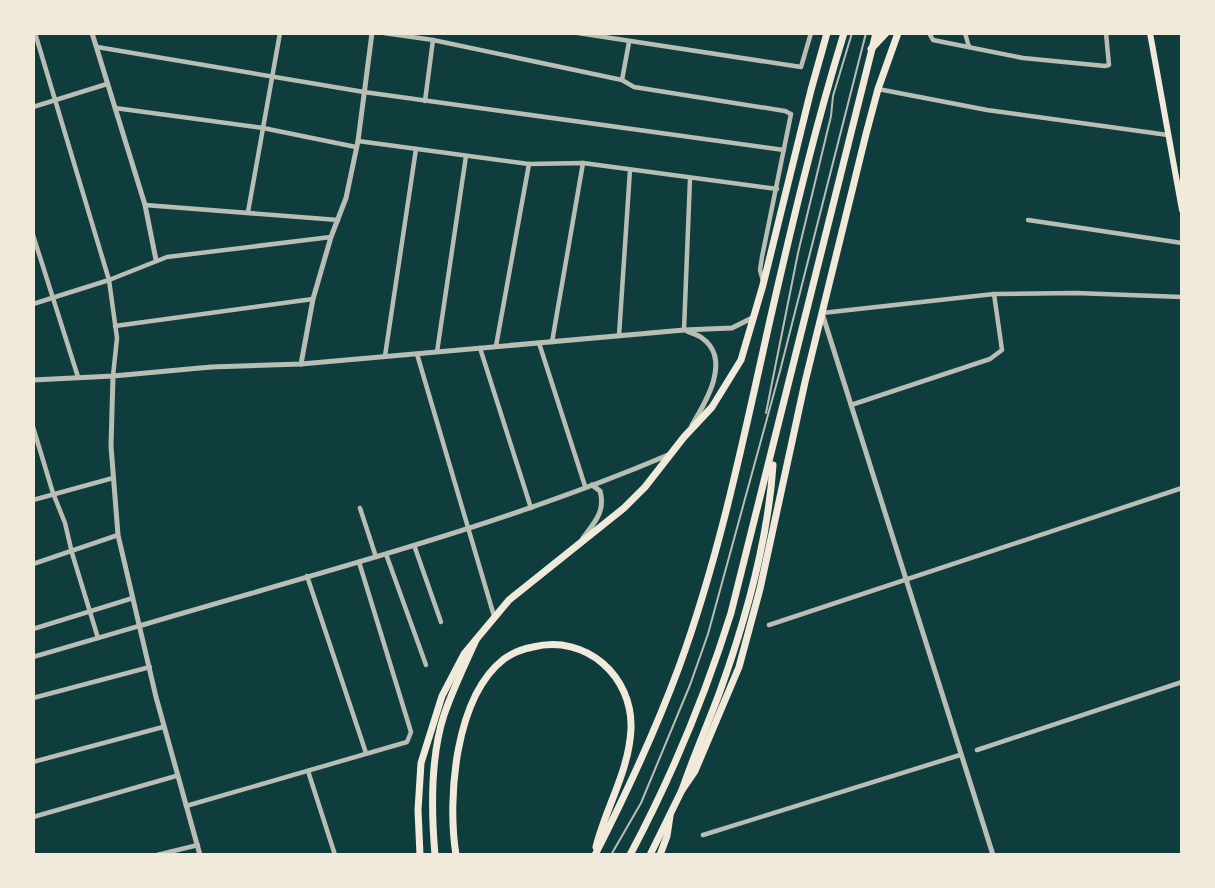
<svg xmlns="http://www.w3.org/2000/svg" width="1215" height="888" viewBox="0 0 1215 888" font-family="'Source Sans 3',sans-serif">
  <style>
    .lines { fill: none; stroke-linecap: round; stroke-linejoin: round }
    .service { stroke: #b8beb3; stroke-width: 2 }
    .minor { stroke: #b8beb3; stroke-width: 4.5 }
    .tertiary { stroke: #b8beb3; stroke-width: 5 }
    .secondary { stroke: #f1e9da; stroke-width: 6 }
    .primary { stroke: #f1e9da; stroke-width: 7 }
    .trunk { stroke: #f1e9da; stroke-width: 7 }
  </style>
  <rect width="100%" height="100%" fill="#0f3d3e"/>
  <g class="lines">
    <g class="service">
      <polyline points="766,413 798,253 831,116 833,96 852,33"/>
      <polyline points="611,855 641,803 690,685 708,634 780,371 866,33"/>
    </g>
    <g class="minor">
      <polyline points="35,33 109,280 117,338 113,376"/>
      <polyline points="384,33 433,40 622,80 634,87 785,111 791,114 762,257 760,270 763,281"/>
      <polyline points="578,33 801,67 811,33"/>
      <polyline points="929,33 933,40 1023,58 1105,66 1109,65 1106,33"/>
      <polyline points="965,33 969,47"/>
      <polyline points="97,47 364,92 784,150"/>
      <polyline points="622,80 629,42"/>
      <polyline points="878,89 987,110 1168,135"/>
      <polyline points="425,101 433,40"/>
      <polyline points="33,107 107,84"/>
      <polyline points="115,108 263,128 356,147"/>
      <polyline points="358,141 529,164 583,163 777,189"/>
      <polyline points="145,205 338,220"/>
      <polyline points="248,212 280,33"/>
      <polyline points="1028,220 1182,243"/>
      <polyline points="33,235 78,377"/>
      <polyline points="33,304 109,280 167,257 331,237"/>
      <polyline points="822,313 994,294 1076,293 1182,297"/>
      <polyline points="115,326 313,299"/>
      <polyline points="684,330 690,179"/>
      <polyline points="619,336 630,170"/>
      <polyline points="552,342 583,163"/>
      <polyline points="539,343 585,486"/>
      <polyline points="496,346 529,164"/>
      <polyline points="480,348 531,508"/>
      <polyline points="437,352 466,156"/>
      <polyline points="417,354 494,616"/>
      <polyline points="385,356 416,149"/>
      <polyline points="851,405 990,359 1002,350 994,294"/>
      <polyline points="33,427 53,493 65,523 72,553 98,638"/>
      <polyline points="33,500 113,478"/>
      <polyline points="360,508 376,557"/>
      <polyline points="414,545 441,622"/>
      <polyline points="386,554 426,665"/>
      <polyline points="33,564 118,535"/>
      <polyline points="307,576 366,753"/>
      <polyline points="769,625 1182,488"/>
      <polyline points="33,629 133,598"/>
      <polyline points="33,657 139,626"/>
      <polyline points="33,698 150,667"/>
      <polyline points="977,750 1182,682"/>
      <polyline points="33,762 163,727"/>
      <polyline points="308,771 335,855"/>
      <polyline points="186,806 407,742 411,732 359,562"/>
      <polyline points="33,817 176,776"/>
      <polyline points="703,835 960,755"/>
      <polyline points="157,855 198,845"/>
    </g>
    <g class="tertiary">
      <polyline points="92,33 145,205 156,260"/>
      <polyline points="823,316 993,855"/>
      <path d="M687,331C691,333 698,335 702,338C732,359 706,402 692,425"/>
      <polyline points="301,364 313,299 331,237 346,198 358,141 372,33"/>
      <polyline points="113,376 111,446 118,535 156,697 200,855"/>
      <polyline points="33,380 113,376 211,367 301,364 684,330 732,328 752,318"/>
      <path d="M583,538C594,523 606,511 600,491L592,485"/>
      <path d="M139,626C314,574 499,527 668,455"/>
    </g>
    <polyline class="secondary" points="1150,33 1182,210"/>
    <g class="primary">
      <polyline points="420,855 418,810 421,763 442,696 464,654 509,600 624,508 645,487 684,437 712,407 741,360 763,285 811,90 827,33"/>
      <polyline points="650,855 682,790 695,771 739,667 760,589 805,382 866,134 878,89 898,33"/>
    </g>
    <g class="trunk">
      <polyline points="871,49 886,33"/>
      <path d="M682,790C693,758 707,726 719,694C745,622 768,542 773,465"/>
      <path d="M435,855C431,809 430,758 444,715C453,689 465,664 476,640"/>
      <path d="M456,855C447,798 455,697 504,659C512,653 523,649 533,647C586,634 633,676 631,729C629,771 606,807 596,847"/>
      <path d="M595,855C626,794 655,732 679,667C720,555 744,436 770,320C792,224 815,127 844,33"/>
      <path d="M630,855C671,778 705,696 731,613L876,33"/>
      <polyline points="660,855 667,836 670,816"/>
    </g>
  </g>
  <rect width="1215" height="888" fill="none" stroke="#f1e9da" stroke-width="70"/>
</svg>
